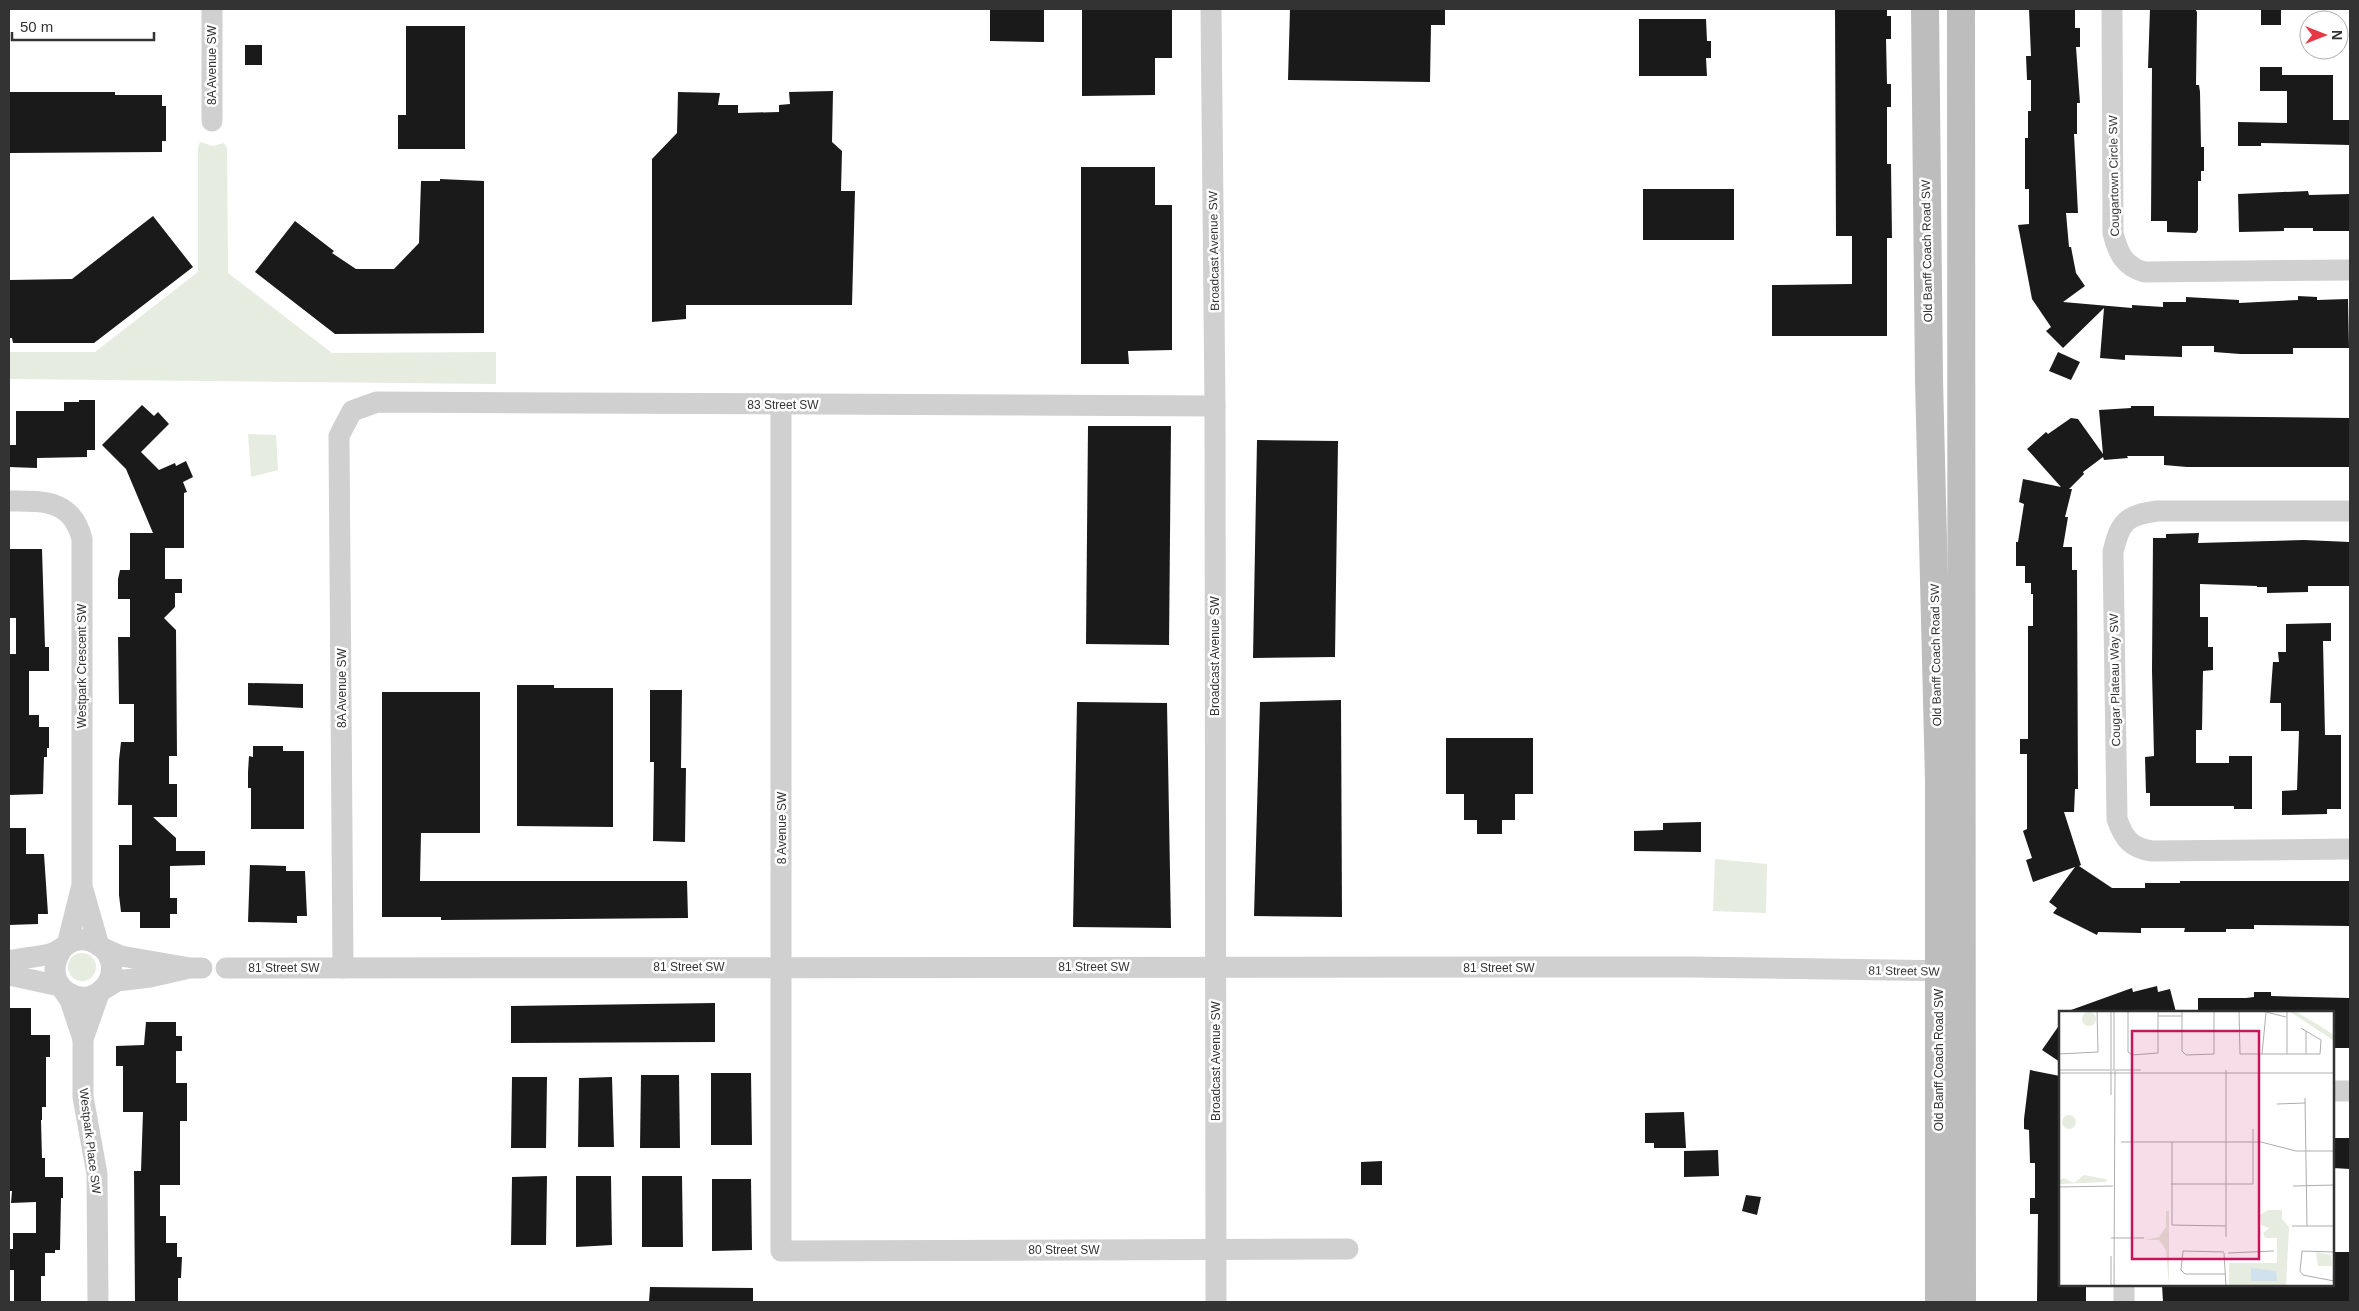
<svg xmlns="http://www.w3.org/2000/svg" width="2359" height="1311" viewBox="0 0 2359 1311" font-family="Arial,sans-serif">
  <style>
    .green { fill: #e6ecdf }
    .building { fill: #1a1a1a }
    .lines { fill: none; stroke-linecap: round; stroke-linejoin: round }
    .minor { stroke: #d0d0d0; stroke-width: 21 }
    .secondary { stroke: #bdbdbd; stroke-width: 28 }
    .labels { text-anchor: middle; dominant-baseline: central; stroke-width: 5; stroke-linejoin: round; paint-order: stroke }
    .street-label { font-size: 12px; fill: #333; stroke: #fff }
    .inset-road { fill: none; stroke: #adadad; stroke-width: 1 }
    .view { fill: #c2185b; fill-opacity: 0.15; stroke: #c2185b; stroke-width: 2.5 }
    .inset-edge { fill: none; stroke: #333; stroke-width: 2.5 }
  </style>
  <rect width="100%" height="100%" fill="#fff"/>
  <g class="green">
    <polygon points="200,142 213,146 224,143 227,148 228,273 332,353 496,352 496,384 9,379 9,352 95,352 198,272 198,148"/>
    <polygon points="248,434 276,435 278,470 251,477"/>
    <polygon points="1715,859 1767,864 1766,913 1713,911"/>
    <circle cx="82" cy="967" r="14"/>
  </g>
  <g class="building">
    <polygon points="990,9 1044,9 1044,42 990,41"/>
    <polygon points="1082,9 1172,9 1172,58 1155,58 1155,95 1082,96"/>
    <polygon points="1290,9 1445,9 1445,25 1431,25 1430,82 1288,80"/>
    <polygon points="1835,9 1887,9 1887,16 1891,16 1891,39 1886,39 1887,84 1891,84 1891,107 1887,107 1887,164 1891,164 1892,238 1887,238 1887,336 1772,336 1772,285 1852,284 1852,236 1836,236"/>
    <polygon points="2029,9 2075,9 2075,28 2080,28 2080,47 2076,47 2080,103 2077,103 2077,134 2074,134 2078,213 2066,213 2069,247 2071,247 2076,273 2085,286 2063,302 2132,308 2132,305 2163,307 2163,302 2186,302 2186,297 2239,300 2239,303 2298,300 2298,296 2317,297 2317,300 2348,299 2349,348 2293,348 2293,354 2240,354 2214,352 2214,346 2182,346 2182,357 2125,355 2125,360 2100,358 2104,308 2063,348 2046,331 2051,327 2032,299 2018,225 2029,224 2029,189 2025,189 2025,138 2028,138 2028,111 2031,111 2031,80 2027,80 2026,56 2031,56"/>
    <polygon points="2150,9 2195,9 2197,12 2196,85 2199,85 2200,92 2201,147 2204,147 2204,171 2201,171 2201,181 2198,181 2198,230 2196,233 2167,232 2167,221 2151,221 2152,68 2148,68"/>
    <rect x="2261" y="9" width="20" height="16"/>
    <polygon points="1639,19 1706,19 1707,41 1711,41 1711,58 1706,58 1707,76 1639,76"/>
    <polygon points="406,26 465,26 465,149 398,149 398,115 406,115"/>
    <rect x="245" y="45" width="17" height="20"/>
    <polygon points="2260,67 2282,67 2282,75 2333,75 2333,120 2350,120 2350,145 2261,143 2261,146 2238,146 2238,122 2287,123 2287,91 2260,91"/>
    <polygon points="833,91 832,142 842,151 841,191 855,191 852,305 686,305 686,319 652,322 652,159 677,133 678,92 720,93 718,105 738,105 738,113 779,112 779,105 790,104 789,92"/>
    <polygon points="9,92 115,92 115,95 162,95 162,106 166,106 166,141 162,141 162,152 9,153"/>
    <polygon points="1081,167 1155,167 1155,205 1172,205 1172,350 1128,351 1129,364 1081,364"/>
    <polygon points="440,179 484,181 484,333 335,334 255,272 295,221 334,251 332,253 356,269 394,269 419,243 421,181 440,181"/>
    <rect x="1643" y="189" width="91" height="51"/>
    <polygon points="2308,191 2309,195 2350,194 2350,231 2313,231 2313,228 2284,228 2284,231 2239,232 2238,194"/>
    <polygon points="153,216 193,267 94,343 13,343 12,338 9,338 9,280 72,279"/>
    <polygon points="2058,352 2080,362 2071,380 2049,371"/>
    <polygon points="79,400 95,400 95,450 87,450 87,457 37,458 37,468 9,467 9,445 16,445 16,411 64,411 64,402 79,402"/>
    <polygon points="142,405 154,416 158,412 169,424 141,452 159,470 175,463 176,466 186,461 193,477 183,482 187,492 184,493 184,548 165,548 165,579 182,579 182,593 175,593 175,607 164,618 176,630 177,756 169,756 169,784 177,784 177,817 153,817 176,838 176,851 205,851 205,865 170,866 170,898 177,898 177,914 170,914 170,928 140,928 140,912 121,912 119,895 119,845 132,845 132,805 118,805 119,760 121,742 134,742 134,704 119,704 118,637 130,637 130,599 118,599 118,579 120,570 130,570 130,533 153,533 126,469 102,445"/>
    <polygon points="2131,406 2154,406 2154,416 2350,418 2350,467 2187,467 2164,465 2164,456 2127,456 2128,458 2104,460 2103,457 2083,472 2084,474 2069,489 2072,489 2065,517 2068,517 2063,547 2072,547 2072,570 2077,570 2078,789 2075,789 2074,812 2064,812 2081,865 2079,866 2112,888 2145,888 2145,883 2180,883 2180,881 2350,881 2350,926 2254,925 2254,929 2226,929 2226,932 2184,932 2185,928 2141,928 2141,933 2098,932 2097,935 2053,913 2057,908 2049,902 2075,867 2033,882 2026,860 2032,858 2023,831 2027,829 2027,754 2020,754 2020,739 2028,739 2028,626 2033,626 2033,594 2031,594 2031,583 2025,583 2025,566 2016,566 2016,542 2018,542 2024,504 2019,502 2023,479 2061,487 2027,449 2046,432 2048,434 2071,418 2078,419 2103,454 2099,410 2131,408"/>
    <polygon points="1088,426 1171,426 1169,645 1086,644"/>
    <polygon points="1257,440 1338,441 1335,657 1253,658"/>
    <polygon points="2199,533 2198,543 2304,540 2350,542 2350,586 2308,586 2308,592 2267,593 2267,587 2257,587 2257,586 2200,584 2200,617 2208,617 2208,647 2213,647 2213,670 2203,671 2202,730 2196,730 2196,763 2229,763 2229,756 2252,756 2252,809 2234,809 2234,806 2150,806 2150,793 2146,793 2145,757 2154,756 2152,670 2153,538 2166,538 2166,534"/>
    <polygon points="9,549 42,549 45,647 49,647 49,671 29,671 29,715 39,715 39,727 49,727 49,748 47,748 47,757 44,757 43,794 9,795 9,654 16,654 16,618 9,618"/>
    <polygon points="2331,623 2331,641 2323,641 2325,735 2341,735 2341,809 2327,809 2327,814 2282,815 2282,791 2297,790 2299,731 2281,731 2281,703 2270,703 2273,662 2279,662 2278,652 2286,652 2286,624"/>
    <polygon points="248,683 303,684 303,708 248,705"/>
    <polygon points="517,685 554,685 554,688 613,688 613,827 517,826"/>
    <polygon points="650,690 682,690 681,768 686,768 685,842 653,841 654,762 650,762"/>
    <polygon points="382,692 480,692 480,833 421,833 420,881 687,881 688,918 441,920 441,917 382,917"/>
    <polygon points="1341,700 1342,917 1254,916 1260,702"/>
    <polygon points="1077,702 1167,703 1171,928 1073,927"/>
    <polygon points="1446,738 1533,738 1533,794 1515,794 1515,820 1502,820 1502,834 1477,834 1477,820 1464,820 1464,794 1446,794"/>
    <polygon points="253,746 283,746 283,751 304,751 304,829 251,829 251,788 248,788 248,772 249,756 253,757"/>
    <polygon points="1701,822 1701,852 1634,851 1634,831 1663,830 1663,823"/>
    <polygon points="9,828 26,828 26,854 44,854 48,914 38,914 38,924 9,925"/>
    <polygon points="250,865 286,866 286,871 305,871 307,916 297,916 297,923 248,922"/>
    <polygon points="2157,986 2158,992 2170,989 2176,1012 2071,1012 2071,1010 2132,988 2133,992"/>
    <polygon points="2254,992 2271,992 2271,996 2350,998 2350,1048 2335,1048 2334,1012 2198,1012 2198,998 2246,998 2254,997"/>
    <polygon points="715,1003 715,1042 511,1043 511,1006"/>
    <polygon points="9,1008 31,1008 31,1035 50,1035 50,1057 46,1057 46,1107 42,1107 42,1120 41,1120 42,1158 45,1158 45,1177 63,1177 63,1198 61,1198 60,1250 55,1250 55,1253 45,1253 45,1276 41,1276 41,1302 14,1302 14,1270 9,1270 9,1249 13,1249 13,1233 36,1233 36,1202 11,1203 12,1191 9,1191"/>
    <polygon points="146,1022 176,1022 176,1036 182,1036 182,1051 176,1051 176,1083 187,1083 187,1121 180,1121 180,1185 160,1185 160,1216 166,1216 166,1243 177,1243 177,1257 182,1257 181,1278 178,1278 178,1302 135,1302 134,1171 141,1171 143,1112 123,1112 123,1066 116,1066 116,1046 144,1045"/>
    <polygon points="2060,1024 2060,1062 2042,1050"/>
    <polygon points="2030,1070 2060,1076 2060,1285 2086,1285 2086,1302 2037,1302 2038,1214 2030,1214 2030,1198 2035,1198 2035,1163 2030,1163 2029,1130 2024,1129 2024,1119"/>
    <polygon points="711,1073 751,1073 752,1145 711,1145"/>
    <polygon points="641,1075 679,1075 680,1148 640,1148"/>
    <polygon points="512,1077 547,1077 546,1148 511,1148"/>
    <polygon points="612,1077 614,1147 578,1147 579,1078"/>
    <polygon points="1684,1112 1686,1148 1654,1148 1654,1143 1645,1143 1645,1113"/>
    <polygon points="2333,1138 2350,1138 2350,1169 2333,1168"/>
    <polygon points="1718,1150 1719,1176 1684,1177 1684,1151"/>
    <polygon points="1382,1161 1382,1185 1361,1185 1361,1162"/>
    <polygon points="547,1176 546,1245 511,1245 512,1177"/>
    <polygon points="576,1176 611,1176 612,1245 576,1247"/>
    <polygon points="642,1176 682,1176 683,1247 642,1247"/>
    <polygon points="712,1179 751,1179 752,1250 712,1251"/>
    <polygon points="1746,1195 1761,1197 1757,1215 1742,1211"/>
    <polygon points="2333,1252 2350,1252 2350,1302 2163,1302 2162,1285 2333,1285"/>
    <polygon points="650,1287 753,1288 753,1302 649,1302"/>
  </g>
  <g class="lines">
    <g class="minor">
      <polyline points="212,9 212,121"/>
      <polyline points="1211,9 1215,406 1216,1302"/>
      <path d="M2112,9L2113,233C2118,253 2124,266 2144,272L2350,270"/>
      <polyline points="781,405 781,1251 1348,1249"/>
      <path d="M9,501C43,501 72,499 82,539V885L67,945"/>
      <path d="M2350,511H2157C2126,515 2120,522 2113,552L2117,819C2124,839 2131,848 2152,851L2350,849"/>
      <polyline points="83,890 99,946"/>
      <polyline points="103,948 121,956 190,968 202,968"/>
      <path d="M9,961C22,958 37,957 50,954C59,951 66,944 74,941C87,937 103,944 109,957C113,965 112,975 108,982C88,1017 35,986 63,948"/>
      <polyline points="226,968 1690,967 1954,971"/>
      <polyline points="343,968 339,436 352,411 377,402 1215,406"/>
      <polyline points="9,975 60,986"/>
      <polyline points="104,989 117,981 150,977 185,969"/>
      <polyline points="63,990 70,1000 83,1039"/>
      <polyline points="2333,1091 2350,1091"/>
      <polyline points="2124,1285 2124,1302"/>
      <polyline points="98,1302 97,1174 83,1097 83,1039 100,991"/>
    </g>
    <g class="secondary">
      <polyline points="1925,9 1929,380 1939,780 1939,1302"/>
      <polyline points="1961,9 1962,1302"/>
    </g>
  </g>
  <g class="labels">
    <g class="street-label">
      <text transform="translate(212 65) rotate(-90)">8A Avenue SW</text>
      <text transform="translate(2114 176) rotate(-91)">Cougartown Circle SW</text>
      <text transform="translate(1214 251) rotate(-91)">Broadcast Avenue SW</text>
      <text transform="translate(1927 251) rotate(-91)">Old Banff Coach Road SW</text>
      <text x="783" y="405">83 Street SW</text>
      <text transform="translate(1936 655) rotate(-91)">Old Banff Coach Road SW</text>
      <text transform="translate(1215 656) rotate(-90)">Broadcast Avenue SW</text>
      <text transform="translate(82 666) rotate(-90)">Westpark Crescent SW</text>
      <text transform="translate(2115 680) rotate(-91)">Cougar Plateau Way SW</text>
      <text transform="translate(342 688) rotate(-90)">8A Avenue SW</text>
      <text transform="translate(782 828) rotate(-90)">8 Avenue SW</text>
      <text x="689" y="967">81 Street SW</text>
      <text x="1094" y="967">81 Street SW</text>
      <text x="284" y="968">81 Street SW</text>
      <text x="1499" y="968">81 Street SW</text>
      <text transform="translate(1904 971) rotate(1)">81 Street SW</text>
      <text transform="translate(1939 1060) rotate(-90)">Old Banff Coach Road SW</text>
      <text transform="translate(1216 1061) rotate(-90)">Broadcast Avenue SW</text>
      <text transform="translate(90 1141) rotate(83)">Westpark Place SW</text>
      <text x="1064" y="1250">80 Street SW</text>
    </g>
  </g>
  <g transform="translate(2059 1011)">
    <rect width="275" height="275" fill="#fff"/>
    <path d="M230,0H236L266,18L274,24V29ZM23 8a7 7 0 1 1 14 0a7 7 0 1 1-14 0ZM3 111a7 7 0 1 1 14 0a7 7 0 1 1-14 0ZM25,164L47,168L48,171L0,173V169L5,167L15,172ZM209,199H223V208L230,216L227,275L170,274V252H218V227H206L204,222L210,217L202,214L201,204ZM107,200H110V275L107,239L100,229H87L100,226L107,216ZM257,241L272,244L273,255H259Z" fill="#e6ecdf"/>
    <path d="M192,257L217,260L218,270H192Z" fill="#cfe2ee"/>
    <path class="inset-road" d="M52,0V58M55,0V58M69,0V41L73,44L99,42V0M123,0V40L127,44L155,43V0M180,0L181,43H261L262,29L242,17M203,0L227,6M99,5H123M0,43L39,41L38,0M203,43L207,2M228,43V0M247,43V20M0,59H82M0,62H275M52,84V60M246,87L248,215M218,93L246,92M62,131H202L237,140H275M113,131V214L167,215M112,173H194V118M234,175L275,174M0,176L54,175M233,215H275M167,226V59M52,227H85M165,241L124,240L122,259L126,263H167M275,241L243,240L241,260L244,264L275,270M165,242L167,275M169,242L215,240M52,245V275M55,275L56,60"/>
    <path class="view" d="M73,20H200V248H73Z"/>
    <rect width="275" height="275" class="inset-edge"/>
  </g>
  <rect width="2359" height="1311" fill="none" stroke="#333333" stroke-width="20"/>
  <g transform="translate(2324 35) rotate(90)"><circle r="24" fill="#ffffff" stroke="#adadad"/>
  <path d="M0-4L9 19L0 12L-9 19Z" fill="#e63946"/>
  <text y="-8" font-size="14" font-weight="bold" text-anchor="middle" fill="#333333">N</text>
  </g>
  <path d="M12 32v8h142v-8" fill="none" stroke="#333333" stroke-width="2.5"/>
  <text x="20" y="32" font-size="15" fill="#333333" stroke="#ffffff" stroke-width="4" paint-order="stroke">50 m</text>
</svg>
